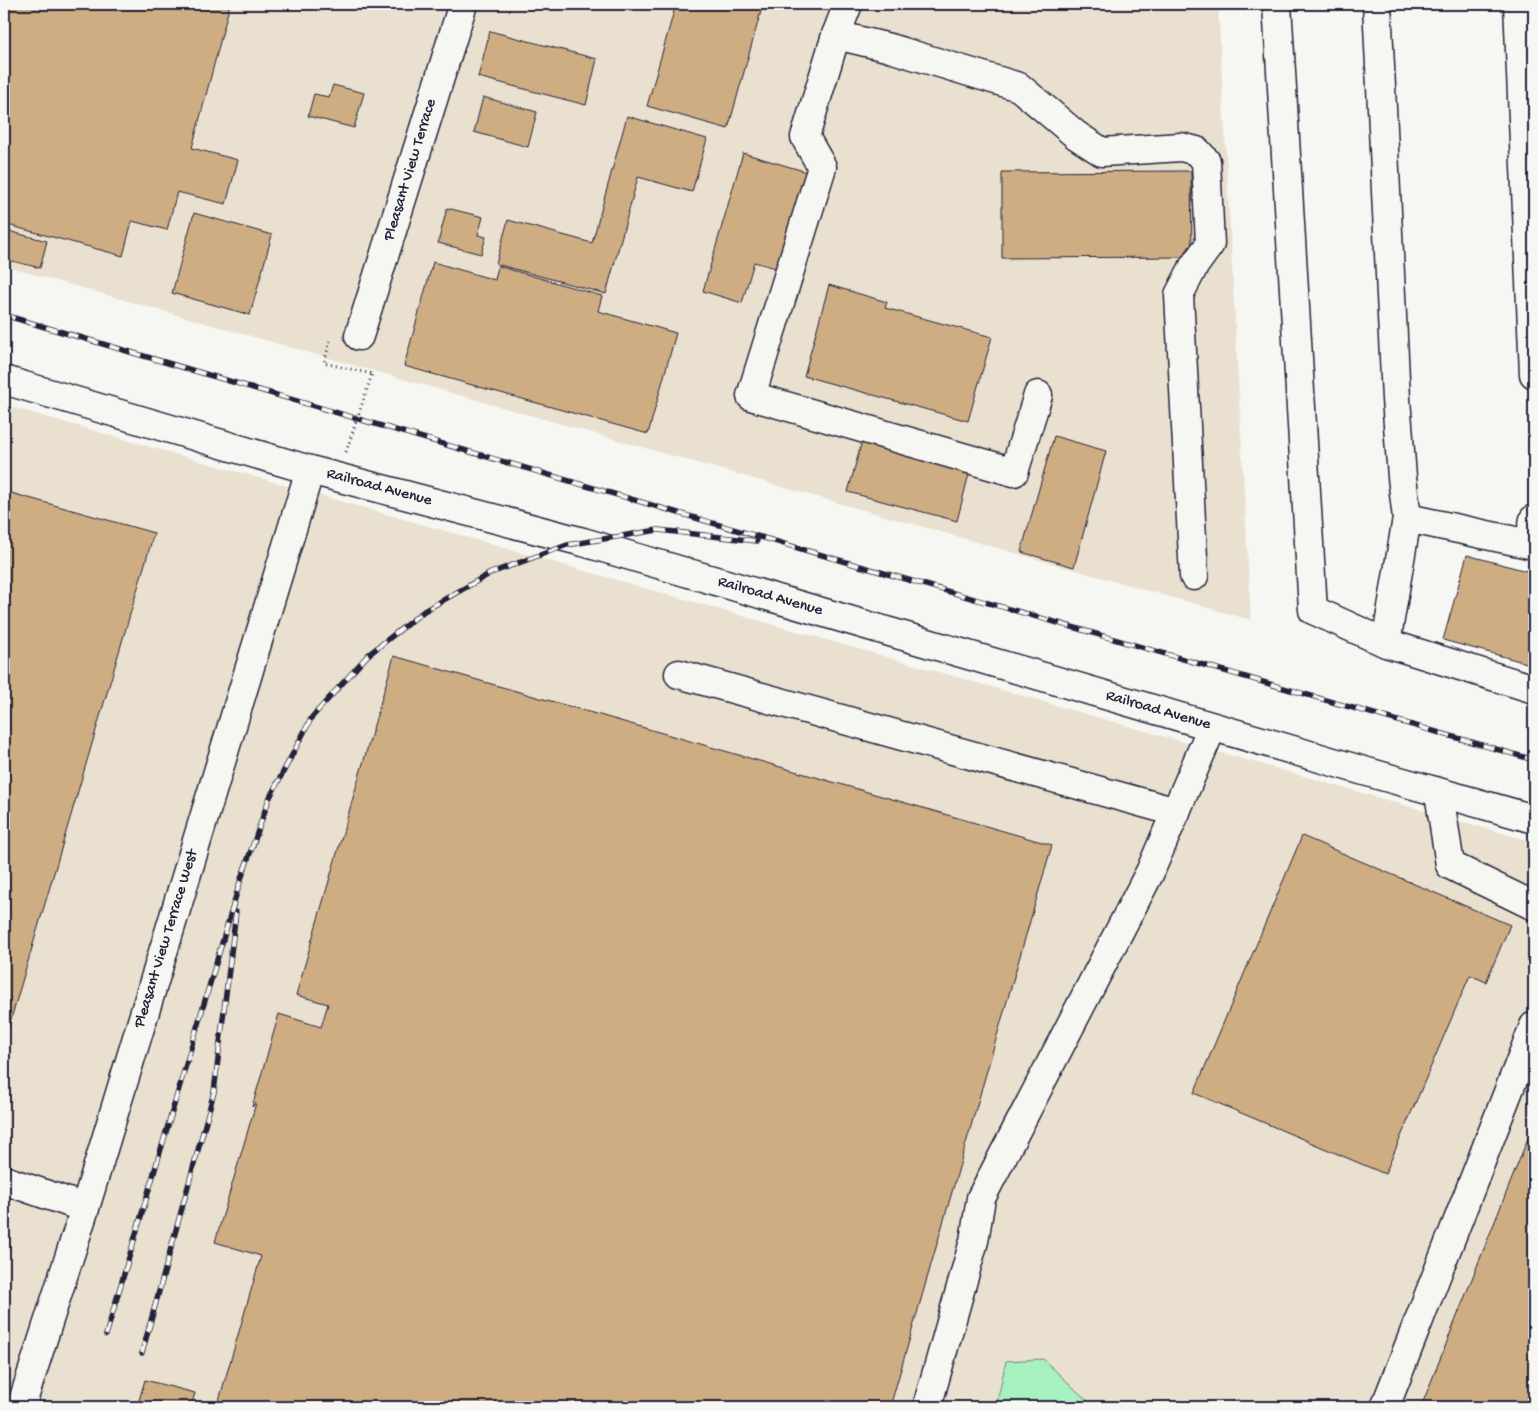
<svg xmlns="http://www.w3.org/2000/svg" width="1538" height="1411" viewBox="0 0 1538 1411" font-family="'Gochi Hand',sans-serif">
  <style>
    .built { fill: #eae0d0 }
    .green { fill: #a7f0bf; stroke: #64897d }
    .building { fill: #cfad82; stroke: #22223b }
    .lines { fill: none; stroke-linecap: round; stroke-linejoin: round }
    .minor-casing { stroke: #22223b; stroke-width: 31 }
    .path { stroke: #22223b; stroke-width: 3; stroke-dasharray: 1 4; stroke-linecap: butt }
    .minor { stroke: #f6f6f2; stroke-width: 28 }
    .rail-casing { stroke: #22223b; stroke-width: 5.5 }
    .rail { stroke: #f6f6f2; stroke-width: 4; stroke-dasharray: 11; stroke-linecap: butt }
    .path-bridge { stroke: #22223b; stroke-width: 3; stroke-dasharray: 1 4; stroke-linecap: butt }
    .labels { text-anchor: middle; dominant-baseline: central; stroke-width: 4.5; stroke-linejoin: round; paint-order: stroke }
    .street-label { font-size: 16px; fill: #22223b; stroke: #f6f6f2 }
  </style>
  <rect width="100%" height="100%" fill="#f6f6f2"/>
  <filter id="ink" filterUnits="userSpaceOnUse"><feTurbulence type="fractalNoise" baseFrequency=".02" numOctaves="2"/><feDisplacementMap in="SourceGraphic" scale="10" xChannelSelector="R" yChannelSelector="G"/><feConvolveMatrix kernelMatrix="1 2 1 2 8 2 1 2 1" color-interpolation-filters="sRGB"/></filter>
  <g filter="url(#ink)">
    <g class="built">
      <polygon points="4,4 1218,4 1251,620 4,266"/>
      <polygon points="4,405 1534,842 1534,1407 1094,1407 1043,1359 1006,1361 996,1407 4,1407"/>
    </g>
    <polygon class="green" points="1043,1359 1094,1407 996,1407 1006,1361"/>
    <g class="building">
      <polygon points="4,4 230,4 192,148 238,160 226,204 177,192 167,230 132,221 123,256 4,224"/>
      <polygon points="676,4 763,4 728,129 647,106"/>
      <polygon points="490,31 597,59 586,105 478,77"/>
      <polygon points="333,85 364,93 354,128 308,116 314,94 329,97"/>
      <polygon points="483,97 537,112 528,147 474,132"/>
      <polygon points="627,116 707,139 692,192 638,177 606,294 496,264 508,220 592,243"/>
      <polygon points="743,153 807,172 779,269 754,262 742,303 703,291"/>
      <polygon points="1191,171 1192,257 1002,258 1002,172"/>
      <polygon points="447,208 483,217 478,235 486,237 481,254 438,243"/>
      <polygon points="194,213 272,235 250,315 172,293"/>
      <polygon points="4,230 47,241 40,268 4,259"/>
      <polygon points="433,262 495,280 498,266 602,296 598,311 676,333 648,434 404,366"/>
      <polygon points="829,285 887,302 885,308 992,337 968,421 804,376"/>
      <polygon points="1054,436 1106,451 1074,567 1021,552"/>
      <polygon points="863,437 971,466 957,521 848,492"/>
      <polygon points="4,491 154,533 4,1043"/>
      <polygon points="1467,555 1534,573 1534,665 1443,640"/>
      <polygon points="394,656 1052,845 890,1407 217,1407 261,1256 215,1242 256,1103 252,1107 279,1014 321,1027 328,1004 296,995"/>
      <polygon points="1302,836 1510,925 1486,982 1470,975 1385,1174 1194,1093"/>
      <polygon points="1534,1123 1534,1407 1421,1407"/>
      <polygon points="145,1380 195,1393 191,1407 137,1407"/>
    </g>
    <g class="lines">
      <g class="minor-casing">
        <g id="minor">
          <polyline points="848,4 836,35 805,137 822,167 751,396 1014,472 1038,395"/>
          <polyline points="1277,4 1313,610 1386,643"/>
          <polyline points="1377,4 1396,399 1402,477 1407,518"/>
          <polyline points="1518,4 1534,374"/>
          <polyline points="836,35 890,48 1019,87 1076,135 1102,152 1181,147 1197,151 1206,161 1210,244 1194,266 1179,295 1194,576"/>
          <polyline points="359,336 463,4"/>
          <polyline points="4,380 310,470 583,542 1364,771 1534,819"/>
          <polyline points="1534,519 1529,544 1407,518 1386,643 1534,689"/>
          <polyline points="679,674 1176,812"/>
          <polyline points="1439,793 1450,865 1534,906"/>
          <polyline points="4,1180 85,1208"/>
          <polyline points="21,1407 85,1208 310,470"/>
          <polyline points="927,1407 974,1241 981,1198 1150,872 1212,727"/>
          <polyline points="1385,1407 1534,1026"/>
        </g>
      </g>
      <polyline class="path" points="330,341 324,363 372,374"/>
      <use href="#minor" class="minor"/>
      <g class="rail-casing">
        <g id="rail">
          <polyline points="4,315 832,558 1534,760"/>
          <polyline points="106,1335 240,882 269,799 312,717 368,655 424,611 491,573 567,545 658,530 757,541"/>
          <polyline points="142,1353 214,1092 236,912"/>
        </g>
      </g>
      <use href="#rail" class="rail"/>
      <polyline class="path-bridge" points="346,452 372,374"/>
    </g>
  </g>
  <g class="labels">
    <g class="street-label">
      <text transform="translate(411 170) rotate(-73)">Pleasant View Terrace</text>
      <text transform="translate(379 488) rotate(15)">Railroad Avenue</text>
      <text transform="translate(770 597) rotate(16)">Railroad Avenue</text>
      <text transform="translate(1158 711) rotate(16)">Railroad Avenue</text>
      <text transform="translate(167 939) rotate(-73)">Pleasant View Terrace West</text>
    </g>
  </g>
  <rect width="1538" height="1411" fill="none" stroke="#f6f6f2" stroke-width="20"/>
  <rect x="10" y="10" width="1518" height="1391" fill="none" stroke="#22223b" stroke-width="2" filter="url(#ink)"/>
</svg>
